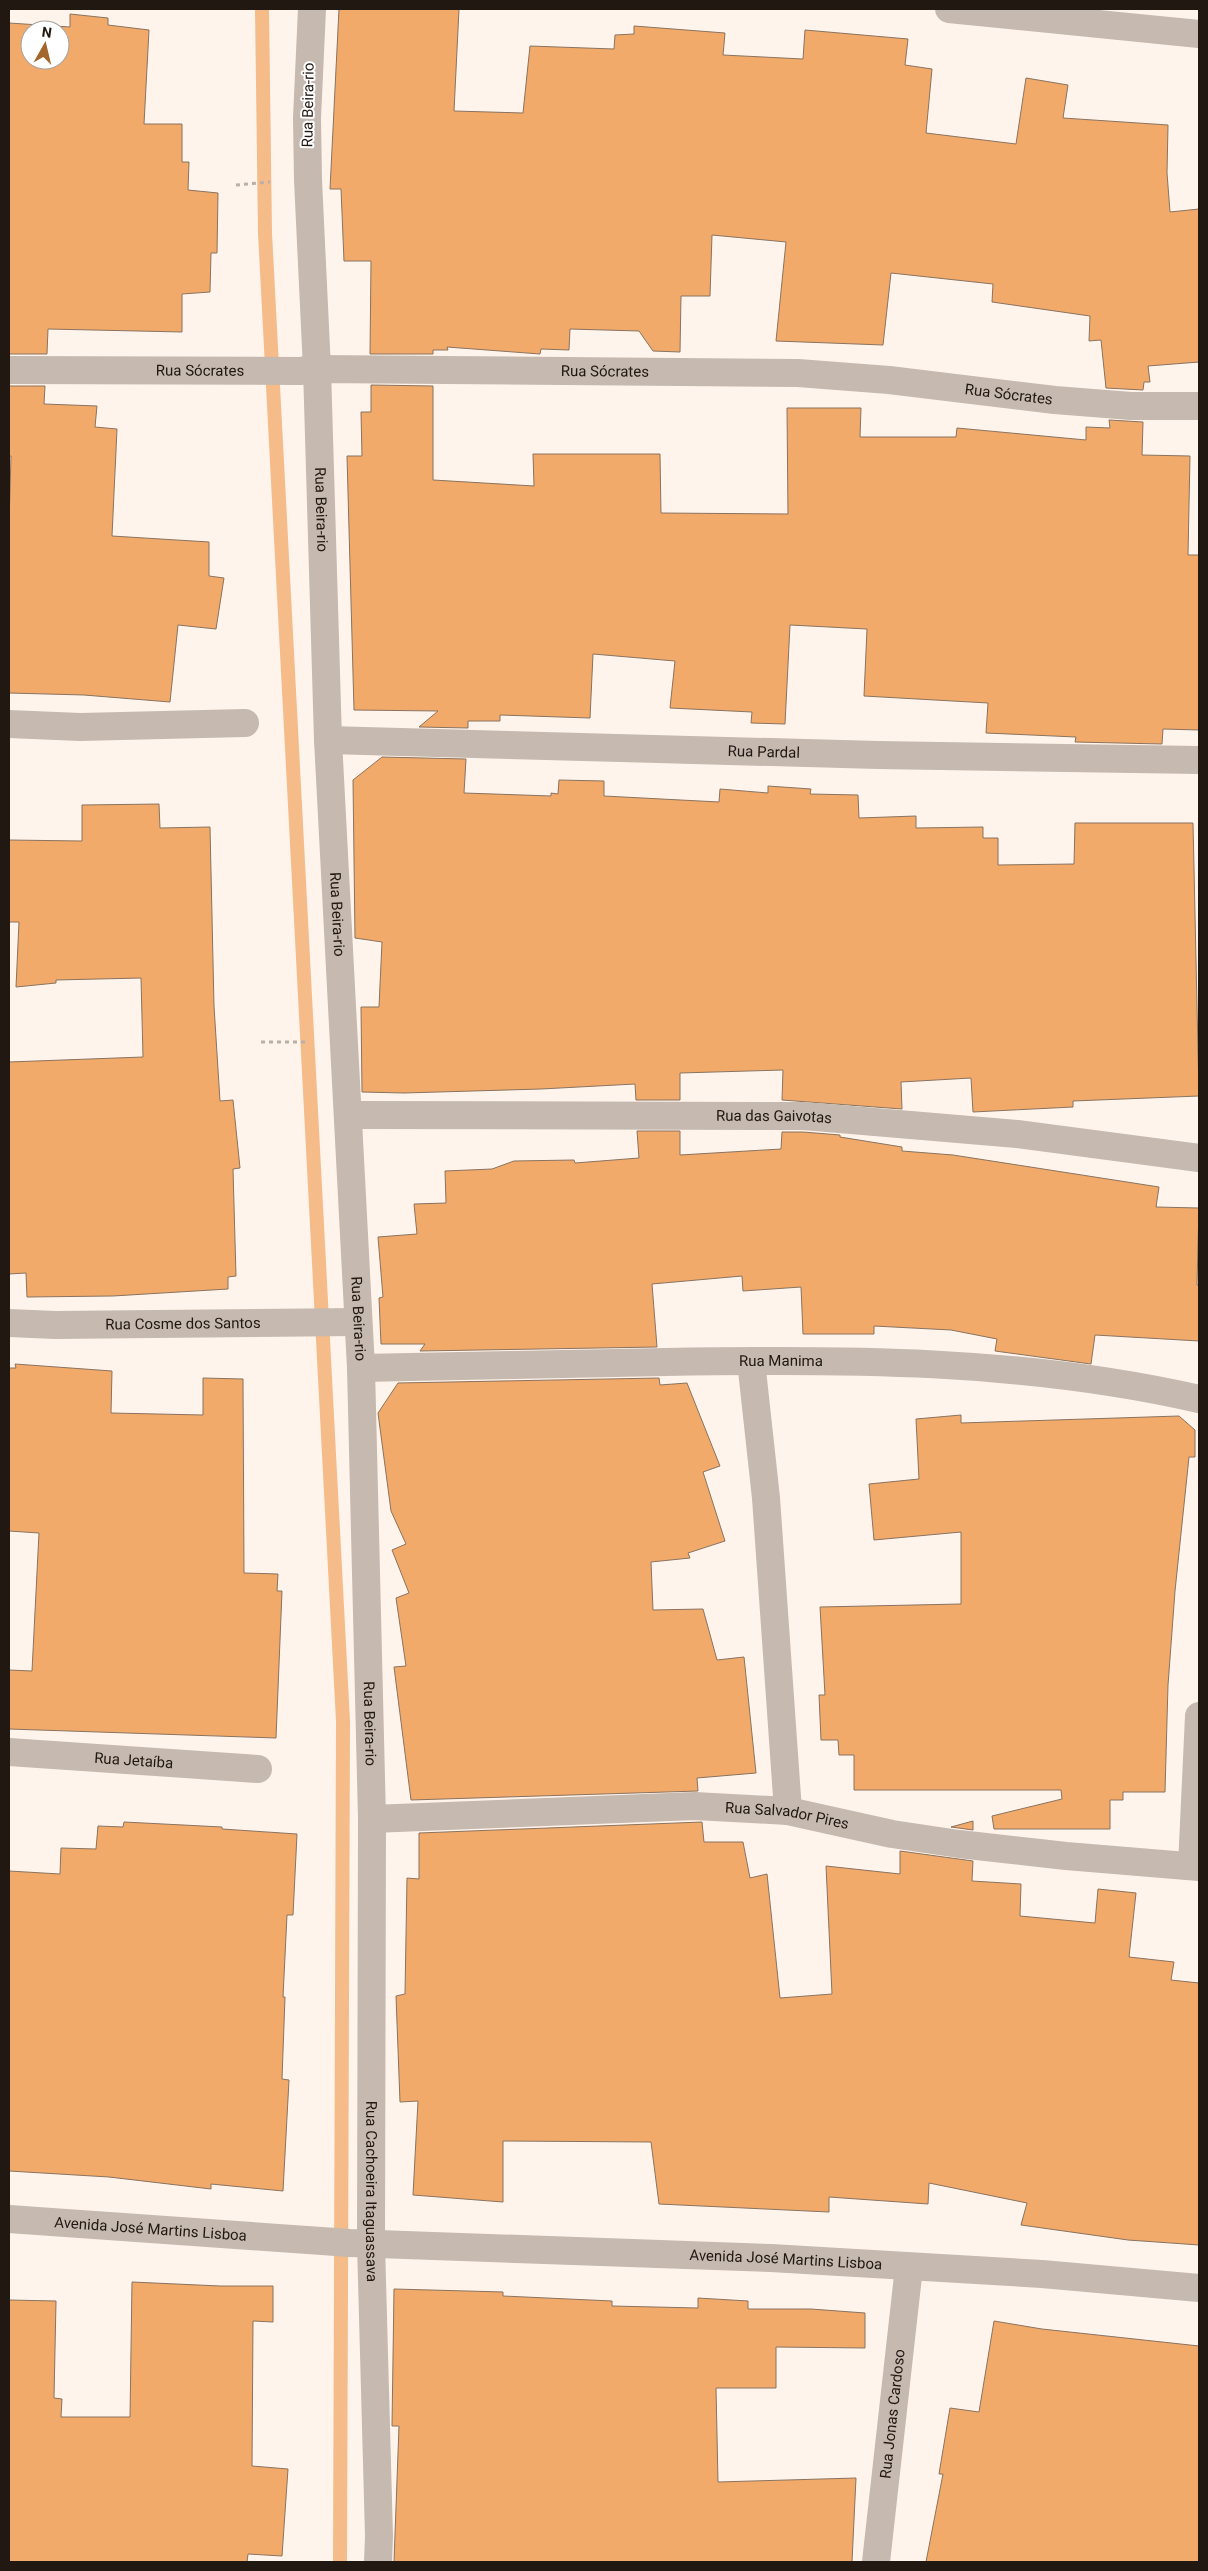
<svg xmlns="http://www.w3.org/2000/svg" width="1208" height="2571" viewBox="0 0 1208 2571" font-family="Roboto,sans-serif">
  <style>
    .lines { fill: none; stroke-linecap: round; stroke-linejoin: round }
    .stream { stroke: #f5bb89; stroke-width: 14 }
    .building { fill: #f1aa69; stroke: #8a7360; fill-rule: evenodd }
    .path { stroke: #bbb0a8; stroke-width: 3; stroke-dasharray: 4 4; stroke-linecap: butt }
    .street { stroke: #c5b9b0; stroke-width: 28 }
    .labels { text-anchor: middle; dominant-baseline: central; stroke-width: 4; stroke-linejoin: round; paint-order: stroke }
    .street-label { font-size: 15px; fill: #211811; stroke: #fff }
  </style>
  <rect width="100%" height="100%" fill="#fff4eb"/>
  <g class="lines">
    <polyline class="stream" points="262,9 265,233 343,1721 340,2562"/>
  </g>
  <g class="building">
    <polygon points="339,9 459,9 454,111 523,113 530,46 614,49 615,35 634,34 634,26 725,33 723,55 803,59 805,30 908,39 905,65 932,69 926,133 1016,144 1026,78 1068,85 1063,118 1168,125 1167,173 1170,212 1199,209 1199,362 1148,366 1150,382 1144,382 1143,390 1106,388 1101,340 1089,341 1090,316 992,302 993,284 891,273 883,345 776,341 786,242 712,235 710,296 681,296 680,352 653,351 639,331 570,329 569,350 541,349 540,354 447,347 448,350 433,350 433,354 370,354 371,261 344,261 341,189 330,189"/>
    <path d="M70,14L108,18V25L149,30L144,124H182V162H189L188,190L218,193L217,253H211L210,292L182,294V332L48,329L47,354H9V23L70,27ZM30,30H60V60H30Z"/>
    <polygon points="371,385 433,386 433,480 534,486 533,454 660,454 661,513 788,514 787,408 861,408 860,437 956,437 957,428 1086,440 1086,427 1110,428 1109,420 1143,422 1142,455 1190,456 1188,555 1199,555 1199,730 1163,729 1162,744 1075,742 1076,737 986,733 988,703 864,696 867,629 790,625 785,724 751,723 752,712 670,708 675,661 593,654 590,718 500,715 500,721 468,721 468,728 419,727 438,711 354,710 347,456 362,456 361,412 371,412"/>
    <polygon points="9,386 45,386 44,404 97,406 95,427 117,429 112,536 209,542 209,576 224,578 216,629 178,625 170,702 84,695 9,693 9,524 11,456 9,456"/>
    <polygon points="382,757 466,759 464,793 551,796 551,793 558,794 559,780 604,781 604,796 719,802 720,789 768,793 768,786 811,789 810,794 858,795 859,818 916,816 916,828 983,827 983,838 998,838 998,865 1074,864 1075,823 1193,823 1199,1096 1073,1101 1073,1107 973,1112 971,1078 901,1082 902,1109 782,1100 783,1070 680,1073 680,1100 636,1100 635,1084 541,1089 404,1093 362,1092 361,1007 379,1007 382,942 355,938 353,780"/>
    <polygon points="159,804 160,828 210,827 214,1006 220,1101 233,1100 240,1168 233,1169 236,1276 228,1277 228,1289 113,1296 27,1297 26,1273 9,1274 9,1062 143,1057 141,978 56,980 56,983 16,987 19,922 9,922 9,840 82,841 82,805"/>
    <polygon points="637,1131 680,1131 680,1155 781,1149 782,1132 803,1132 840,1135 840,1137 902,1147 902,1151 953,1155 1159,1187 1156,1207 1199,1208 1197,1285 1199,1285 1199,1341 1095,1335 1091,1364 995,1351 997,1339 951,1330 874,1326 874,1334 803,1334 801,1287 743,1291 742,1276 652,1284 657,1347 420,1351 425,1344 381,1344 379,1298 383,1297 378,1237 417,1234 414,1204 446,1203 445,1171 492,1169 514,1161 574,1160 575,1163 639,1158"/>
    <polygon points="15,1364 112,1371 111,1413 203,1415 203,1378 243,1379 244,1573 278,1574 277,1591 282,1591 276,1738 9,1729 9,1670 32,1671 39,1533 9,1531 9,1368 16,1368"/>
    <polygon points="659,1378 660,1385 687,1383 720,1466 703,1472 725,1541 688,1553 690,1558 651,1562 653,1610 703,1609 717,1660 744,1657 756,1773 697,1778 698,1791 411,1800 394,1667 406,1666 396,1598 409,1593 392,1550 406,1544 391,1511 378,1413 398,1383"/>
    <polygon points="961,1415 961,1423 1179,1416 1195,1430 1195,1457 1189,1457 1175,1591 1168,1685 1165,1792 1123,1792 1123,1800 1110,1800 1110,1829 994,1829 992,1816 1062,1799 1061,1790 854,1790 854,1755 839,1755 838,1740 821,1740 819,1695 825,1695 820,1607 961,1604 961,1532 874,1540 869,1484 919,1479 916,1419"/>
    <polygon points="973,1821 973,1830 951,1827"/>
    <polygon points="124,1822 222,1827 222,1829 297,1834 293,1915 287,1915 283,1997 285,1997 282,2079 289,2080 283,2191 211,2184 211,2189 109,2177 9,2171 9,1871 60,1874 61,1848 96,1849 98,1826 123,1827"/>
    <polygon points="702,1822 704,1842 743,1842 750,1878 767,1874 780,1998 832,1994 826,1866 900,1874 900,1851 973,1861 972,1881 1021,1884 1020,1916 1095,1923 1098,1889 1136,1893 1129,1957 1174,1962 1171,1980 1199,1983 1199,2245 1128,2240 1021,2225 1027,2203 929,2183 928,2204 829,2197 829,2212 659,2204 651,2142 503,2141 503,2202 413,2195 418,2101 400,2102 396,1996 405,1994 407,1878 419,1879 419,1833"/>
    <polygon points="132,2282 220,2286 273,2286 273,2322 253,2321 252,2466 288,2469 282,2556 248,2554 247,2562 9,2562 9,2300 56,2301 54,2398 62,2399 61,2417 130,2417"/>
    <polygon points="394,2289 503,2292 503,2296 612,2301 612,2306 698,2308 698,2298 748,2301 748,2309 811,2309 865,2313 865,2348 776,2347 776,2388 716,2388 718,2482 856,2478 852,2562 394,2562 399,2426 392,2426"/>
    <polygon points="994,2321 1042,2329 1199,2346 1199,2562 926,2562 943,2474 939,2474 950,2408 979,2412"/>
  </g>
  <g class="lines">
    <g class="path">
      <polyline points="236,185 270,182"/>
      <polyline points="261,1042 306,1042"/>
    </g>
    <g class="street">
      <path id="s1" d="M312,9L307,118L308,180L317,369L328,740L361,1368L372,1819L371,2244L379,2536L378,2562"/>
      <polyline points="949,9 1199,34"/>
      <path id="s2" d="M9,370L300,371L317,369L798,373L889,380L1055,400L1131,406H1199"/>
      <polyline points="9,724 80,727 245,723"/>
      <path id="s3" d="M328,740L878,755L1199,760"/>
      <path id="s4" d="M348,1115L804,1116L1017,1134L1199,1158"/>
      <path id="s5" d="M9,1323L55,1325L357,1322"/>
      <polyline points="751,1361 766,1498 788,1811"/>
      <path id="s6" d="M361,1368C462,1366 564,1364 665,1362C844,1359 1024,1359 1199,1399"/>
      <path id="s7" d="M9,1752L258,1769"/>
      <path id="s8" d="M372,1819L695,1806L788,1811L892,1834L959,1844L1066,1856L1199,1867"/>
      <polyline points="1192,1866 1199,1716"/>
      <path id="s9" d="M9,2219L350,2243L771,2258L1042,2274L1199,2288"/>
      <path id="s10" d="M876,2562L909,2267"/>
    </g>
  </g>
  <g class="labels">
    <g class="street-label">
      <text transform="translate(308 105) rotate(-89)">Rua Beira-rio</text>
      <text stroke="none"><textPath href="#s2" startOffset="191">Rua Sócrates</textPath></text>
      <text stroke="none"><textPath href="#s2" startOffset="596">Rua Sócrates</textPath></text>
      <text stroke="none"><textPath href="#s2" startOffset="1001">Rua Sócrates</textPath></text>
      <text stroke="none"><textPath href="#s1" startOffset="501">Rua Beira-rio</textPath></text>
      <text stroke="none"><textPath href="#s3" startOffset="436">Rua Pardal</textPath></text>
      <text stroke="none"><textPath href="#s1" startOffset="906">Rua Beira-rio</textPath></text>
      <text stroke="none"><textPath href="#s4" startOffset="426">Rua das Gaivotas</textPath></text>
      <text stroke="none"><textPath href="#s1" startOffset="1311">Rua Beira-rio</textPath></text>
      <text stroke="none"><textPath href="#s5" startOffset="174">Rua Cosme dos Santos</textPath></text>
      <text stroke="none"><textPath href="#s6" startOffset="420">Rua Manima</textPath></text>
      <text stroke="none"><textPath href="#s1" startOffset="1716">Rua Beira-rio</textPath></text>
      <text stroke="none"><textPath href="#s7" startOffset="125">Rua Jetaíba</textPath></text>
      <text stroke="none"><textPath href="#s8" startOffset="416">Rua Salvador Pires</textPath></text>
      <text stroke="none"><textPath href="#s1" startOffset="2184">Rua Cachoeira Itaguassava</textPath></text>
      <text stroke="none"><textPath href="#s9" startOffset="142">Avenida José Martins Lisboa</textPath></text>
      <text stroke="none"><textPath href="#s9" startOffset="778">Avenida José Martins Lisboa</textPath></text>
      <text stroke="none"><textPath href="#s10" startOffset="149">Rua Jonas Cardoso</textPath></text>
    </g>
  </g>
  <rect width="1208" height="2571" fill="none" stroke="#211811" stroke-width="20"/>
  <g transform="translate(45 45) rotate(8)"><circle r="24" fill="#ffffff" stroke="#a6a3a0"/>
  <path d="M0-4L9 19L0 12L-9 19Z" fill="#a4672b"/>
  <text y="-8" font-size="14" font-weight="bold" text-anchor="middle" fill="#211811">N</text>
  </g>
</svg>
